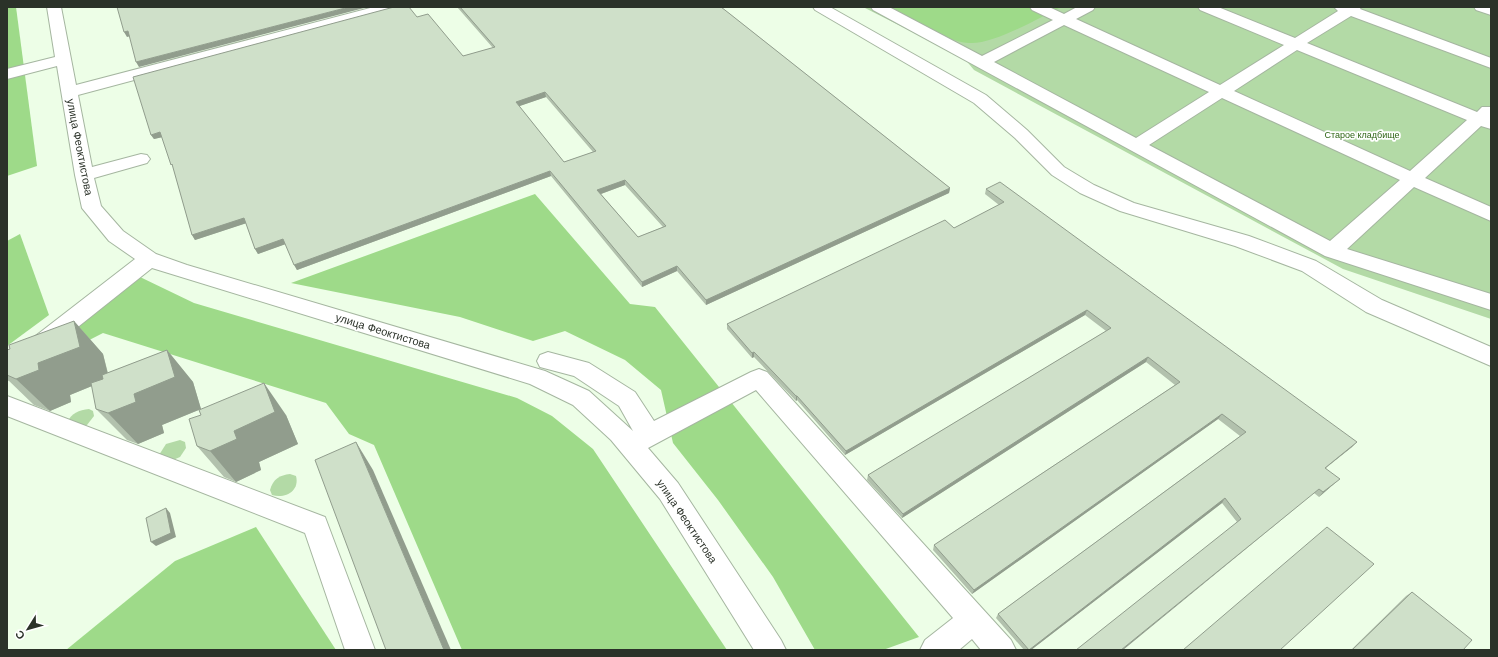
<svg xmlns="http://www.w3.org/2000/svg" width="1498" height="657" viewBox="0 0 1498 657" font-family="Helvetica,sans-serif">
  <style>
    .green { fill: #b3daa6 }
    .forest { fill: #9eda89 }
    .lines { fill: none; stroke-linecap: round; stroke-linejoin: round }
    .minor-casing { stroke: #a5b6a0; stroke-width: 2 }
    .minor { fill: #fff; fill-rule: evenodd }
    .wall { fill: #b2c1ad; fill-rule: evenodd }
    .shaded-wall { fill: #919d8d }
    .building { fill: #cfe0c9; stroke: #919d8d; fill-rule: evenodd }
    .labels { text-anchor: middle; dominant-baseline: central; stroke-width: 3.5; stroke-linejoin: round; paint-order: stroke }
    .far-park-label { font-size: 9px; fill: #2d6414; stroke: #fff }
    .street-label { font-size: 11px; fill: #2b3229; stroke: #fff }
  </style>
  <rect width="100%" height="100%" fill="#edfee7"/>
  <g class="green">
    <polygon points="863,7 1491,7 1491,319 1343,269 974,70 964,58"/>
    <path d="M89,409L93,411L94,416L87,425L80,428L67,423C71,413 79,410 89,409Z"/>
    <polygon points="180,440 185,442 186,448 180,457 173,460 159,455 166,444"/>
    <path d="M290,474L296,476C300,491 285,499 272,495L270,490C273,479 280,475 290,474Z"/>
  </g>
  <g class="forest">
    <polygon points="7,7 16,7 37,166 7,176"/>
    <path d="M891,7H1061C1039,18 993,45 969,43C942,41 915,20 891,7Z"/>
    <polygon points="535,194 630,304 655,307 919,637 883,650 815,650 773,577 718,500 673,443 661,390 625,360 565,331 533,341 460,317 291,283"/>
    <polygon points="20,234 49,315 7,346 7,241"/>
    <polygon points="140,277 194,303 517,398 552,416 593,449 727,650 462,650 374,445 349,434 326,403 103,333 62,354 45,349"/>
    <polygon points="256,527 336,650 66,650 175,561"/>
  </g>
  <g class="lines">
    <g class="minor-casing">
      <g id="minor">
        <polygon points="47,7 61,7 76,85 374,7 398,7 396,10 78,95 92,167 141,154 147,155 150,159 147,163 94,178 101,206 123,231 156,254 187,265 545,371 589,391 633,431 619,406 574,376 540,367 537,361 540,355 548,352 589,363 635,392 654,421 751,372 759,369 767,372 1011,640 1016,650 981,650 972,639 959,650 920,650 925,640 953,618 756,390 648,448 678,483 781,640 786,650 754,650 660,499 611,440 573,405 530,384 152,268 15,377 7,380 7,358 135,259 109,241 82,208 75,175 57,66 7,79 7,69 55,57"/>
        <polygon points="813,7 830,7 986,95 1027,130 1064,167 1094,185 1134,203 1249,236 1316,261 1382,300 1491,347 1491,366 1366,312 1302,271 1235,246 1120,211 1080,193 1052,175 1015,138 974,103 815,10"/>
        <path d="M871,7H889L982,56L1053,20L1032,10L1030,7H1049L1064,14L1077,7H1095L1093,10L1076,19L1220,85L1284,45L1200,10L1198,7H1218L1295,38L1338,11L1334,7H1361L1360,9L1491,58V68L1351,16L1307,43L1477,112L1482,107H1491V129L1481,126L1425,178L1491,207V221L1414,187L1347,249L1491,294V310L1325,256L873,10ZM1064,25L1209,92L1136,138L994,62ZM1297,50L1467,120L1410,171L1234,91ZM1222,98L1400,180L1330,241L1149,145Z"/>
        <polygon points="1474,7 1491,7 1491,15 1476,10"/>
        <polygon points="7,396 325,517 375,650 345,650 305,533 7,416"/>
      </g>
    </g>
    <use href="#minor" class="minor"/>
  </g>
  <g class="wall">
    <path d="M457,7H721L950,188L949,193L706,305L677,271L642,287L551,176L297,270L285,244L258,254L255,249L246,223L195,240L192,235L174,170L162,137L154,139L151,135L417,17L463,56L493,48ZM546,97L593,152L564,162L519,106ZM625,185L663,227L638,237L601,194Z"/>
    <polygon points="986,189 1352,447 1326,468 1335,483 1319,497 1314,493 1237,522 1222,503 1031,650 1024,650 996,618 998,614 1240,436 1218,419 972,594 933,550 934,545 1175,385 1146,362 902,518 867,480 868,475 1106,331 1085,315 845,455 797,400 796,401 754,357 752,358 727,329 727,324 954,228 999,205 985,194"/>
    <polygon points="74,321 103,354 108,373 167,350 193,382 201,409 162,425 164,433 138,444 127,440 96,409 92,386 70,395 71,402 50,411 34,405 7,379 7,350"/>
    <polygon points="286,415 298,444 259,462 261,470 236,482 224,477 197,446"/>
    <polygon points="1412,592 1463,650 1351,650 1406,596"/>
  </g>
  <g class="shaded-wall">
    <polygon points="349,7 368,7 139,67 136,62"/>
    <polygon points="128,31 131,36 127,37 124,32"/>
    <polygon points="545,92 546,97 517,107 516,102"/>
    <polygon points="160,132 163,137 154,139 151,135"/>
    <polygon points="550,171 551,176 297,270 294,265"/>
    <polygon points="625,180 625,185 598,195 597,190"/>
    <polygon points="950,188 949,193 706,305 706,300"/>
    <polygon points="244,218 247,223 195,240 192,235"/>
    <polygon points="283,239 286,244 258,254 255,249"/>
    <polygon points="677,266 677,271 642,287 642,282"/>
    <polygon points="1087,310 1085,315 845,455 846,451"/>
    <polygon points="74,321 103,354 109,379 70,395 71,402 50,411 16,379"/>
    <polygon points="167,350 193,382 201,409 162,425 164,433 138,444 108,413 134,394"/>
    <polygon points="754,352 754,357 752,358 752,353"/>
    <polygon points="1148,357 1146,362 902,518 903,514"/>
    <polygon points="264,383 286,415 298,444 259,462 261,470 236,482 210,451"/>
    <polygon points="796,396 797,396 797,400 796,401"/>
    <polygon points="1222,414 1218,419 972,594 974,590"/>
    <polygon points="356,442 373,470 451,650 444,650"/>
    <polygon points="1357,442 1352,447 1320,472 1325,468"/>
    <polygon points="1340,479 1335,483 1319,497 1323,492"/>
    <polygon points="1319,489 1314,493 1123,650 1121,650"/>
    <polygon points="1225,498 1222,503 1031,650 1029,650"/>
    <polygon points="166,508 170,513 176,537 156,546 151,542"/>
  </g>
  <g class="building">
    <polygon points="117,7 349,7 136,62 128,31 124,32"/>
    <path d="M394,7H409L417,17L428,14L463,56L495,47L460,7H721L730,14L950,188L706,300L677,266L642,282L550,171L294,265L283,239L255,249L244,218L192,235L172,164L171,165L160,132L151,135L133,77ZM545,92L596,151L564,162L516,102ZM625,180L666,226L638,237L597,190Z"/>
    <polygon points="1000,182 1357,442 1325,468 1340,479 1323,492 1319,489 1121,650 1076,650 1241,519 1225,498 1029,650 998,614 1246,432 1222,414 974,590 934,545 1180,382 1148,357 903,514 868,475 1111,328 1087,310 846,451 797,396 796,396 754,352 752,353 727,324 945,220 954,228 1004,202 986,189"/>
    <polygon points="74,321 80,347 38,363 39,370 16,379 7,375 7,350 10,349 9,345"/>
    <polygon points="167,350 175,377 134,394 136,402 108,413 96,409 91,383 103,379 102,375"/>
    <polygon points="264,383 275,412 234,431 237,439 210,451 197,446 189,419 201,415 199,410"/>
    <polygon points="356,442 444,650 386,650 315,460"/>
    <polygon points="166,508 171,533 151,542 146,518"/>
    <polygon points="1327,527 1374,564 1280,650 1183,650"/>
    <polygon points="1412,592 1472,640 1463,650 1352,650"/>
  </g>
  <g class="labels">
    <g class="far-park-label">
      <text x="1362" y="135">Старое кладбище</text>
    </g>
    <g class="street-label">
      <text transform="translate(80 147) rotate(79)">улица Феоктистова</text>
      <text transform="translate(383 331) rotate(17)">улица Феоктистова</text>
      <text transform="translate(687 521) rotate(56)">улица Феоктистова</text>
    </g>
  </g>
  <rect width="1498" height="657" fill="none" stroke="#2b3229" stroke-width="16"/>
  <g transform="translate(28 629) rotate(233)" stroke="#ffffff" stroke-width="3" paint-order="stroke">
  <path d="M0-3L7 15L0 10L-7 15Z" fill="#2b3229"/>
  <text y="-6" font-size="11" font-weight="bold" text-anchor="middle" fill="#2b3229">С</text>
  </g>
</svg>
